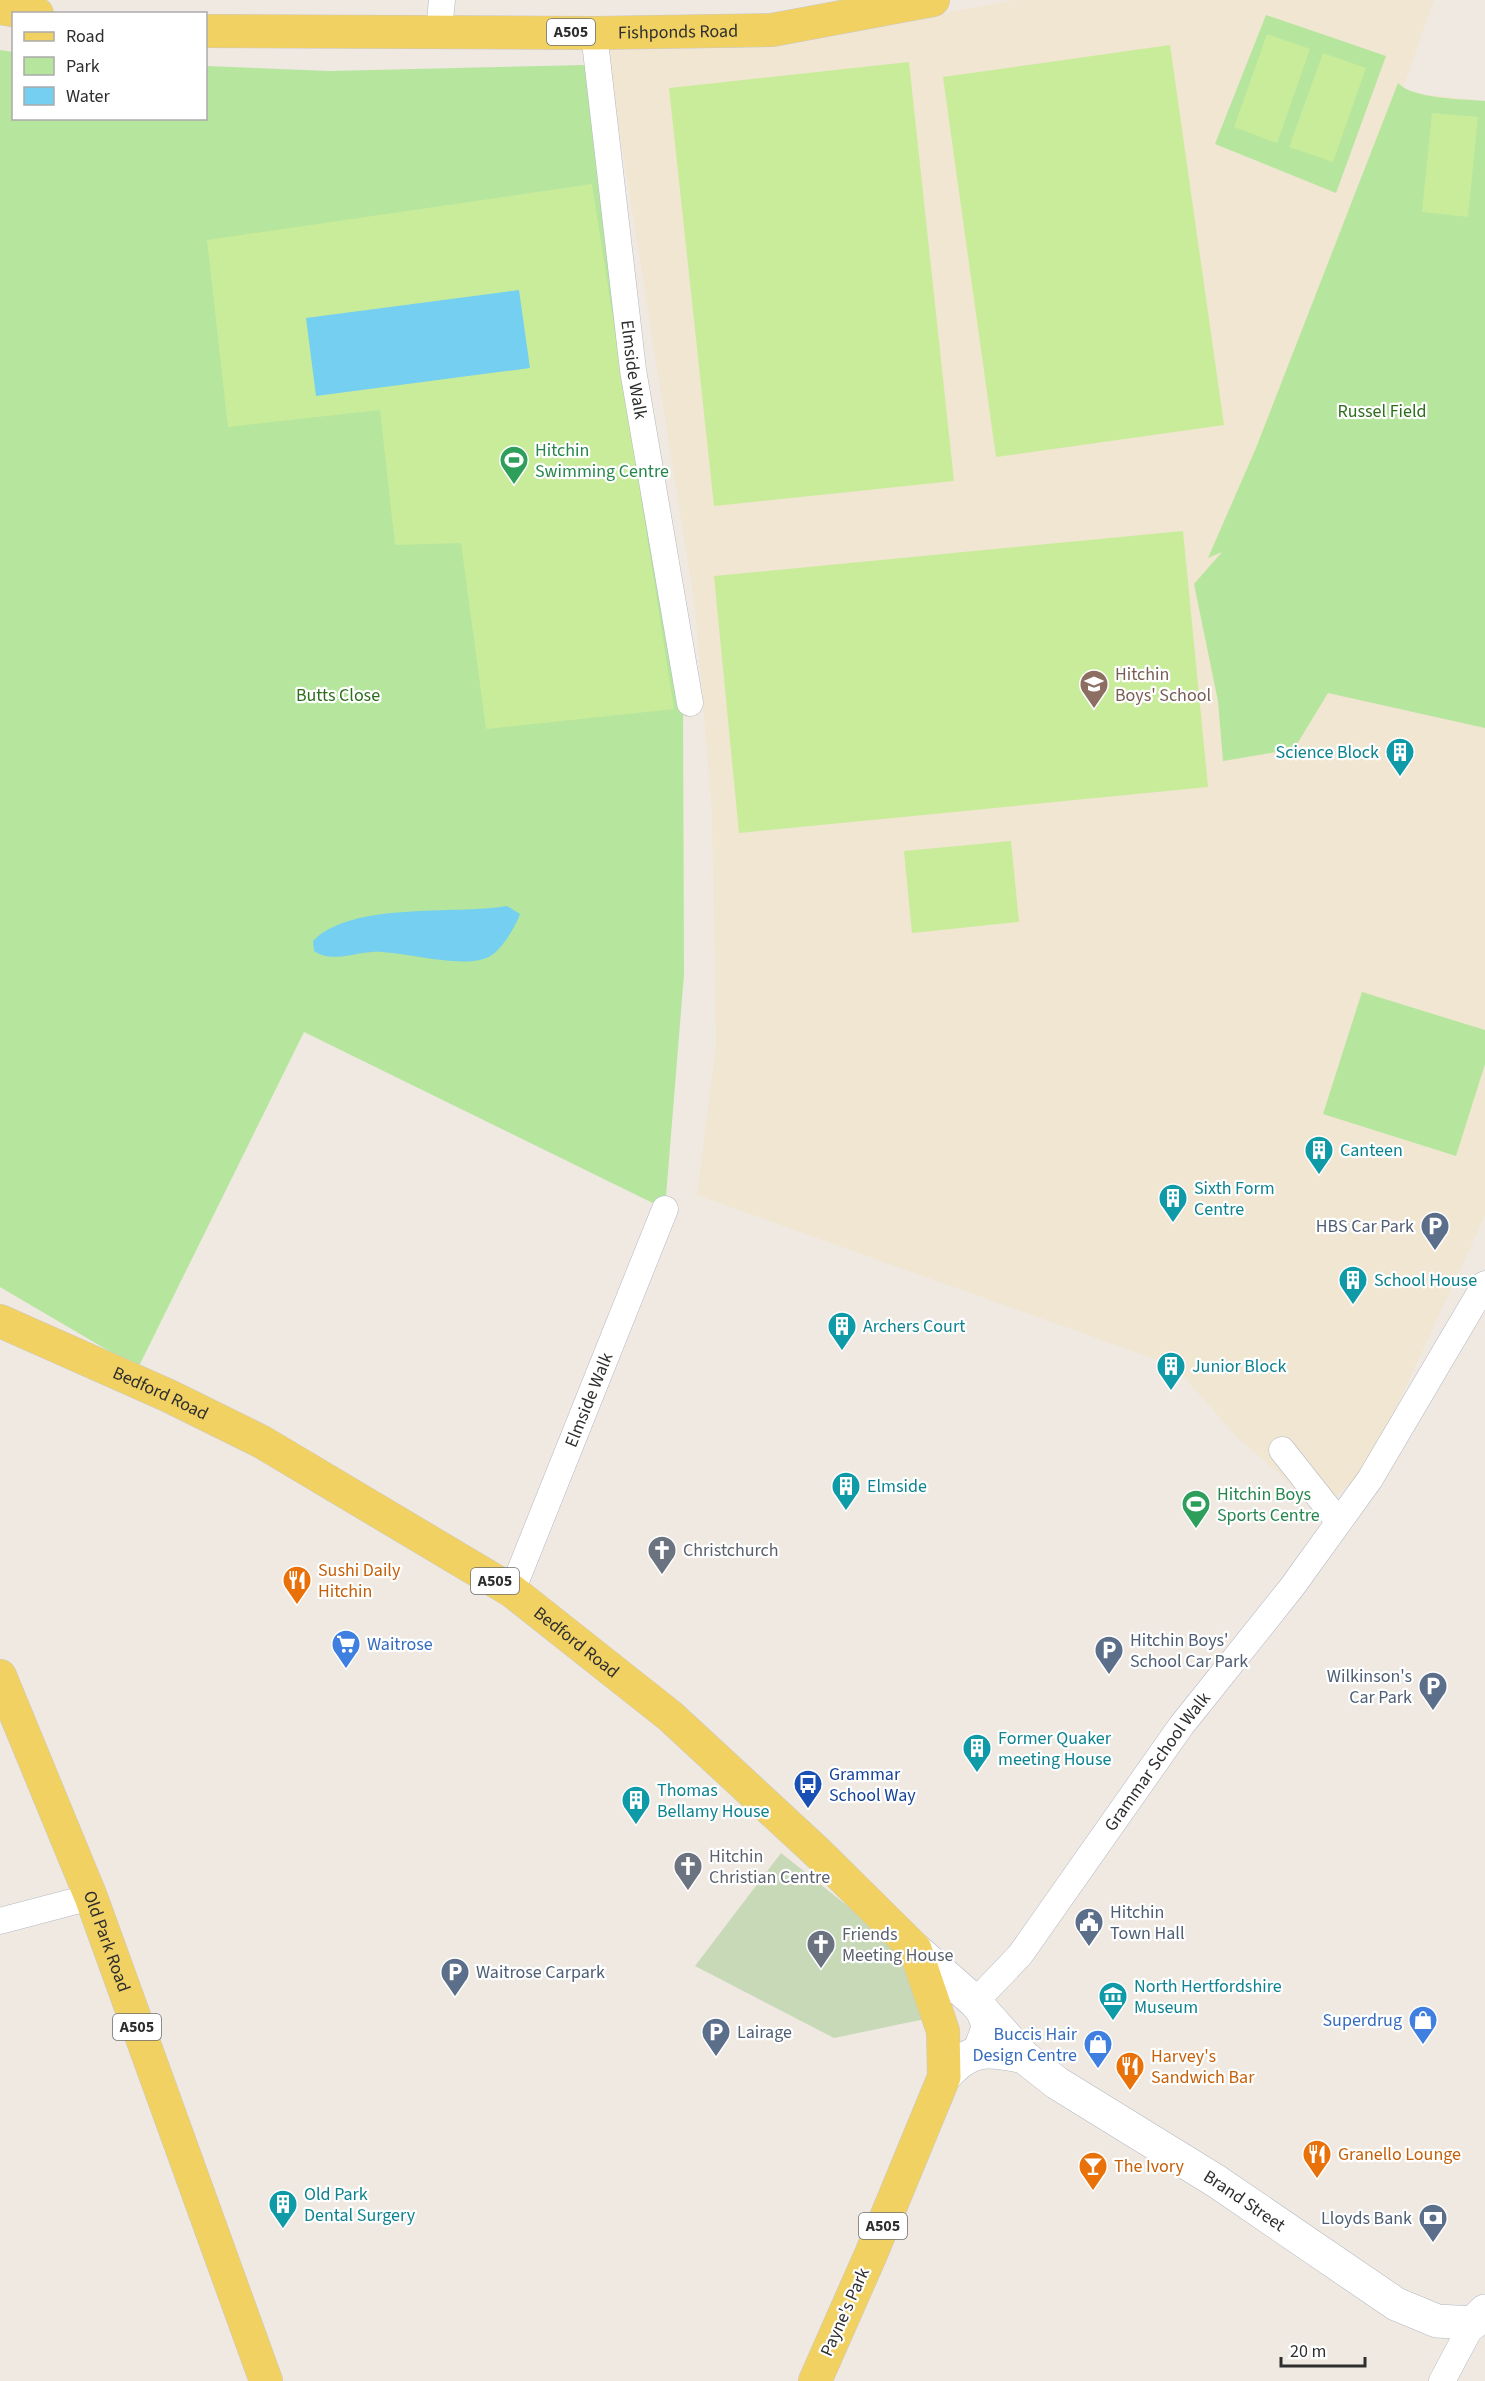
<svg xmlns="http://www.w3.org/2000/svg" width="1485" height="2381" viewBox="0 0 1485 2381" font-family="'Source Sans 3',sans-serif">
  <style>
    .education { fill: #f0e6d1 }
    .green { fill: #b6e59e }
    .cemetery { fill: #c8d9b8 }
    .pitch { fill: #c9ec9a }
    .water { fill: #75cff0 }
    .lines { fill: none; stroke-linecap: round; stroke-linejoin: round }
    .street-casing { stroke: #b4b7c1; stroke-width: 27 }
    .secondary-casing { stroke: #b4b7c1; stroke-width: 34 }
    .primary-casing { stroke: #c9c9c9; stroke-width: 34 }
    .street { stroke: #fff; stroke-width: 26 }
    .secondary { stroke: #fff; stroke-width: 33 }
    .primary { stroke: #f2d163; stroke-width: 33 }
    .labels { text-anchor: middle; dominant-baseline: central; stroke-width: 4.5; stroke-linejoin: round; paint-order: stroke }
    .shield { fill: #fff; stroke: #6d6d6d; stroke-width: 1.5 }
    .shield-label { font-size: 16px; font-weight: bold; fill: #2e2e2e }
    .street-label { font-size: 18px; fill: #2e2e2e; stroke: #fff }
    .park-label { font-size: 18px; fill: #2c6e1b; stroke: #fff }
    .leisure-label { font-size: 18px; fill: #27864d; stroke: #fff; text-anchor: start }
    .education-label { font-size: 18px; fill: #785e54; stroke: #fff; text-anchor: start }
    .culture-label { font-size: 18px; fill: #0d838f; stroke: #fff; text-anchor: start }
    .service-label { font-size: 18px; fill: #4e5e75; stroke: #fff; text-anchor: start }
    .worship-label { font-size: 18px; fill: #5b616d; stroke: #fff; text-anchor: start }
    .food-label { font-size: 18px; fill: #c56008; stroke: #fff; text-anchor: start }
    .shop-label { font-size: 18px; fill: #366cbe; stroke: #fff; text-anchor: end }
    .transit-label { font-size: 18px; fill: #164399; stroke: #fff; text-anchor: start }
  </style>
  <rect width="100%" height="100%" fill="#efe9e1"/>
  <polygon class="education" points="1016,0 1434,0 1403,88 1423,94 1485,101 1485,1216 1368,1468 1321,1510 1237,1437 1174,1366 697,1195 716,1045 712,813 695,608 606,45 764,44"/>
  <g class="green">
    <polygon points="1266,15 1386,56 1336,193 1215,144"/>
    <polygon points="0,50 13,52 14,118 206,118 206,66 330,71 586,65 683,704 684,974 665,1209 304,1032 138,1368 0,1287"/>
    <path d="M1398,83C1412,99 1463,99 1485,101V728L1328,693L1294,749L1223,761L1218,701L1194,584L1222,552L1208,558L1256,448Z"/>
    <polygon points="1362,992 1485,1030 1485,1064 1456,1156 1323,1114"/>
  </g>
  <polygon class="cemetery" points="781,1853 894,1943 917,1981 925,2019 834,2038 695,1966"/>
  <g class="pitch">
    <polygon points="1267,34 1310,49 1277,143 1234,127"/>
    <polygon points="1170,45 1224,425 996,457 943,77"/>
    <polygon points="1323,53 1366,68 1333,162 1289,147"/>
    <polygon points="909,62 954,481 714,506 669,88"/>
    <polygon points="1432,113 1478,117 1468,217 1422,212"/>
    <polygon points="592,184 674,709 486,729 461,543 395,545 380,410 228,427 207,240"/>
    <polygon points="1183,531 1208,787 739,833 714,576"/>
    <polygon points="1011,841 1019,922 912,933 904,851"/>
  </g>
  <g class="water">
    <polygon points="519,290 530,368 316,396 306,318"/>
    <path d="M507,906L520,914C516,926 503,947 492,955C467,972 401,950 372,952C352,953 332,963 314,951L313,941C352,901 454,915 507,906Z"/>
  </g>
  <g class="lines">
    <g class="street-casing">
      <g id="street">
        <polyline points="439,30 442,0"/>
        <path id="s1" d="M594,33L633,370L690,703"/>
        <polyline points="1282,1450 1339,1522"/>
        <path id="s2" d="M512,1591L665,1209"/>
        <polyline points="0,1921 91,1897"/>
        <path id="s3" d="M975,2053L985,2026L975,2002L1020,1955L1181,1726L1292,1587L1370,1479L1485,1284"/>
        <polyline points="1442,2381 1473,2323"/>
      </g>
    </g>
    <g class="secondary-casing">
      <g id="secondary">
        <path id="s4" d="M915,1949L975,2002L1024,2057L1057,2083L1216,2181L1396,2304L1437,2321L1473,2323L1485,2311"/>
        <path d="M944,2077C970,2047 987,2049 1024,2057"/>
      </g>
    </g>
    <g class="primary-casing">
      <g id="primary">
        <polyline points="0,8 37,14"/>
        <path id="s5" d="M206,31L594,33L772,30L933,0"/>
        <path id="s6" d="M0,1321L169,1396L262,1442L512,1591L670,1716L818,1853L915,1949L943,2031L944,2077L871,2254L815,2381"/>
        <path id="s7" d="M0,1676L91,1897L266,2381"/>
      </g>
    </g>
    <use href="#street" class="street"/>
    <use href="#secondary" class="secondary"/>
    <use href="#primary" class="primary"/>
  </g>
  <defs>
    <g id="stadium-pin" transform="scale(1.5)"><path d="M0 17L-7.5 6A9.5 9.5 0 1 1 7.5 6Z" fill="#2e9e5b" stroke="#fff"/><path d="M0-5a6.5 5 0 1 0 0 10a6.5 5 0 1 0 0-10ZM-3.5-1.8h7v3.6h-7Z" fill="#fff"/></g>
    <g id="school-pin" transform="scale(1.5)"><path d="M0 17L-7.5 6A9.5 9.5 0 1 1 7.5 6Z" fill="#8d6e63" stroke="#fff"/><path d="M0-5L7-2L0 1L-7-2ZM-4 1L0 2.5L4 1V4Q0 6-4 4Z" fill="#fff"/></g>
    <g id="building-pin" transform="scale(1.5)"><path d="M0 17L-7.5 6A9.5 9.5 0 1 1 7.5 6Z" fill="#0f9aa8" stroke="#fff"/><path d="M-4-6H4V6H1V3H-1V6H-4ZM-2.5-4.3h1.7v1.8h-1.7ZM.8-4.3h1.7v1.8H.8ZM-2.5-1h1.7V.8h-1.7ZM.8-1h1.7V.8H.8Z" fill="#fff"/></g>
    <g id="parking-pin" transform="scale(1.5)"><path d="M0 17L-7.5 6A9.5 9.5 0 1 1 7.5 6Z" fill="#5c6f8a" stroke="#fff"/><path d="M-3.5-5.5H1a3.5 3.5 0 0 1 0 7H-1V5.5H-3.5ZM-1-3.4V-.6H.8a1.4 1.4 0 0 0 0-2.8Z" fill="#fff"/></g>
    <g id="church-pin" transform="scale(1.5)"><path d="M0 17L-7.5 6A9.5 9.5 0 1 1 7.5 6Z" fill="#6b7280" stroke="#fff"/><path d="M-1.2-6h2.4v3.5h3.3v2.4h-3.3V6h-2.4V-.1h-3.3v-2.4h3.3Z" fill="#fff"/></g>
    <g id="restaurant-pin" transform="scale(1.5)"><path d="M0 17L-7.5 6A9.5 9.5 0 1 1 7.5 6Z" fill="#e8710a" stroke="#fff"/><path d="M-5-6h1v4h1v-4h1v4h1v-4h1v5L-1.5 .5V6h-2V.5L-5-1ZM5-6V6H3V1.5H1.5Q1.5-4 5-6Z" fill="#fff"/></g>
    <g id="supermarket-pin" transform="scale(1.5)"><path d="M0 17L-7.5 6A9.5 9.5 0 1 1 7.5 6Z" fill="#3f7fe0" stroke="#fff"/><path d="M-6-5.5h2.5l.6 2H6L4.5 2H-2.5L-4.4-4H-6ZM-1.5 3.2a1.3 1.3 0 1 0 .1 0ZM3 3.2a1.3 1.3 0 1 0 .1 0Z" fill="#fff"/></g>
    <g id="bus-pin" transform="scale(1.5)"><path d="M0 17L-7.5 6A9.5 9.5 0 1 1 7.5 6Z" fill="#1a4fb4" stroke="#fff"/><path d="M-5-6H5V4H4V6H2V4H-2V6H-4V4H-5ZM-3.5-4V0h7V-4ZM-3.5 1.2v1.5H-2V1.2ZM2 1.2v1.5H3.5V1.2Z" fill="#fff"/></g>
    <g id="civic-pin" transform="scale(1.5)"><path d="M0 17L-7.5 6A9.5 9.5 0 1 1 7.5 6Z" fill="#5c6f8a" stroke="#fff"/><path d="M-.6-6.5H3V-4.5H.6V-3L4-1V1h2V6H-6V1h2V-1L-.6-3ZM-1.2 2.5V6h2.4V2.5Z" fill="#fff"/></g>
    <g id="museum-pin" transform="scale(1.5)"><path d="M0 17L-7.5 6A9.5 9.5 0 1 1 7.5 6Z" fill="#0f9aa8" stroke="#fff"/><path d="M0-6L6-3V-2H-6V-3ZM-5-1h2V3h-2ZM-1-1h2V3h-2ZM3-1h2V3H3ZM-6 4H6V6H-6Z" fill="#fff"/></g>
    <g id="shop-pin" transform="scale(1.5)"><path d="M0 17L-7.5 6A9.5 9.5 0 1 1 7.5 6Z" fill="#3f7fe0" stroke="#fff"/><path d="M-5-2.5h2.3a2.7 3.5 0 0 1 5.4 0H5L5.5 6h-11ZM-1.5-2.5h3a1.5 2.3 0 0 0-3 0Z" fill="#fff"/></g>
    <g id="bar-pin" transform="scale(1.5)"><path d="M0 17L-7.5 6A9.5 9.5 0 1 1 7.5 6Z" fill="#e8710a" stroke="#fff"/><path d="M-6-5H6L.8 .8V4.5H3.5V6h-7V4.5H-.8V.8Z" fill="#fff"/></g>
    <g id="bank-pin" transform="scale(1.5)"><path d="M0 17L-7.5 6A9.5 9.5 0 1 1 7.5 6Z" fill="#5c6f8a" stroke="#fff"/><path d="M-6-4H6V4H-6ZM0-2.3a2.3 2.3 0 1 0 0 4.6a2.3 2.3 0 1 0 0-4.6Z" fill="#fff"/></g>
  </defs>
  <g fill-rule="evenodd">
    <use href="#stadium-pin" x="514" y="460"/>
    <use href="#school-pin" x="1094" y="684"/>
    <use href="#building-pin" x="1400" y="752"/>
    <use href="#building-pin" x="1319" y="1150"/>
    <use href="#building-pin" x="1173" y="1198"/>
    <use href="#parking-pin" x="1435" y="1226"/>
    <use href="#building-pin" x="1353" y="1280"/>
    <use href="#building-pin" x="842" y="1326"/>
    <use href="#building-pin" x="1171" y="1366"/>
    <use href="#building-pin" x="846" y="1486"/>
    <use href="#stadium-pin" x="1196" y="1504"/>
    <use href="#church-pin" x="662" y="1550"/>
    <use href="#restaurant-pin" x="297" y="1580"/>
    <use href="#supermarket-pin" x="346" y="1644"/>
    <use href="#parking-pin" x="1109" y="1650"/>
    <use href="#parking-pin" x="1433" y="1686"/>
    <use href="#building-pin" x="977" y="1748"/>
    <use href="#bus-pin" x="808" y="1784"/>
    <use href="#building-pin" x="636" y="1800"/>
    <use href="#church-pin" x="688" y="1866"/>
    <use href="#civic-pin" x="1089" y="1922"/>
    <use href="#church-pin" x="821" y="1944"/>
    <use href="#parking-pin" x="455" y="1972"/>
    <use href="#museum-pin" x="1113" y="1996"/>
    <use href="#shop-pin" x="1423" y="2020"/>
    <use href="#parking-pin" x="716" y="2032"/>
    <use href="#shop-pin" x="1098" y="2044"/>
    <use href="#restaurant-pin" x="1130" y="2066"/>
    <use href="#restaurant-pin" x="1317" y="2154"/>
    <use href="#bar-pin" x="1093" y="2166"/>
    <use href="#building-pin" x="283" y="2204"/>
    <use href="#bank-pin" x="1433" y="2218"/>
  </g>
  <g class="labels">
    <g class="shield">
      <rect x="547" y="19" width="48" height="26" rx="4.5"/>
      <rect x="471" y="1568" width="48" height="26" rx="4.5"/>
      <rect x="113" y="2014" width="48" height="26" rx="4.5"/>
      <rect x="859" y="2213" width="48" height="26" rx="4.5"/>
    </g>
    <g class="shield-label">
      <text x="571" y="32">A505</text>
      <text x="495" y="1581">A505</text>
      <text x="137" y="2027">A505</text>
      <text x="883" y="2226">A505</text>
    </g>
    <g class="street-label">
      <text stroke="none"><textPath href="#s5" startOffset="472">Fishponds Road</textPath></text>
      <text stroke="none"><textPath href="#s1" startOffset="339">Elmside Walk</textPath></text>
      <text stroke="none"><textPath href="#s6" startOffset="176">Bedford Road</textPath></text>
      <text stroke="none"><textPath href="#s2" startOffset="206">Elmside Walk</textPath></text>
      <text stroke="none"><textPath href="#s6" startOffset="662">Bedford Road</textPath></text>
      <text stroke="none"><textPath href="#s3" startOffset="357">Grammar School Walk</textPath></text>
      <text stroke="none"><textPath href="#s7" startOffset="286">Old Park Road</textPath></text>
      <text stroke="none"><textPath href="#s4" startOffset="417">Brand Street</textPath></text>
      <text transform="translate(845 2312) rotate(-66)">Payne's Park</text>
    </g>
    <g class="park-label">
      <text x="1382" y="411">Russel Field</text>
      <text x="338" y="695">Butts Close</text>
    </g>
    <g class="leisure-label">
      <text x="535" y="450">Hitchin<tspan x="535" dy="21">Swimming Centre</tspan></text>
      <text x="1217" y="1494">Hitchin Boys<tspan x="1217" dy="21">Sports Centre</tspan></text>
    </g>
    <g class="education-label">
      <text x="1115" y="674">Hitchin<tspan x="1115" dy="21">Boys' School</tspan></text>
    </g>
    <g class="culture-label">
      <text x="1379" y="752" text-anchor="end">Science Block</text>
      <text x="1340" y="1150">Canteen</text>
      <text x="1194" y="1188">Sixth Form<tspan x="1194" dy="21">Centre</tspan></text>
      <text x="1374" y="1280">School House</text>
      <text x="863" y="1326">Archers Court</text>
      <text x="1192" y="1366">Junior Block</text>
      <text x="867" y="1486">Elmside</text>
      <text x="998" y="1738">Former Quaker<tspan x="998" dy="21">meeting House</tspan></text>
      <text x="657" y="1790">Thomas<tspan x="657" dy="21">Bellamy House</tspan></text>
      <text x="1134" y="1986">North Hertfordshire<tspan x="1134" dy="21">Museum</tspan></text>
      <text x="304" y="2194">Old Park<tspan x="304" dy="21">Dental Surgery</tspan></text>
    </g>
    <g class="service-label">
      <text x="1414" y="1226" text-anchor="end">HBS Car Park</text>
      <text x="1130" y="1640">Hitchin Boys'<tspan x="1130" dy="21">School Car Park</tspan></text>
      <text x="1412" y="1676" text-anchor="end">Wilkinson's<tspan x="1412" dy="21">Car Park</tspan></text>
      <text x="1110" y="1912">Hitchin<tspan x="1110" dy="21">Town Hall</tspan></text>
      <text x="476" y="1972">Waitrose Carpark</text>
      <text x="737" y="2032">Lairage</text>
      <text x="1412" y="2218" text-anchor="end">Lloyds Bank</text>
    </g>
    <g class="worship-label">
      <text x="683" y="1550">Christchurch</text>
      <text x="709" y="1856">Hitchin<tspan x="709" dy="21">Christian Centre</tspan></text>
      <text x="842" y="1934">Friends<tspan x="842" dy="21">Meeting House</tspan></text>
    </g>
    <g class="food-label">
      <text x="318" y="1570">Sushi Daily<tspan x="318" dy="21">Hitchin</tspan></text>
      <text x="1151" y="2056">Harvey's<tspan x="1151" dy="21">Sandwich Bar</tspan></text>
      <text x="1338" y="2154">Granello Lounge</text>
      <text x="1114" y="2166">The Ivory</text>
    </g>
    <g class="shop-label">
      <text x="367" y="1644" text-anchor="start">Waitrose</text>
      <text x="1402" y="2020">Superdrug</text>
      <text x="1077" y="2034">Buccis Hair<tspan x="1077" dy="21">Design Centre</tspan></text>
    </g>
    <g class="transit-label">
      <text x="829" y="1774">Grammar<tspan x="829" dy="21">School Way</tspan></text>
    </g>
  </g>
  <rect x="12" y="12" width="195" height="108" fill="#ffffff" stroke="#ababab" stroke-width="1.5"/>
  <rect x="24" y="32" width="30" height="9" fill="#f2d163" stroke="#ababab" stroke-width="1.5"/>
  <text x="66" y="42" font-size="18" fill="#2e2e2e">Road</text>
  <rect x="24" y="57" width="30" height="18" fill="#b6e59e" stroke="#ababab" stroke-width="1.5"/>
  <text x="66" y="72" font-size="18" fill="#2e2e2e">Park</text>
  <rect x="24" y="87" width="30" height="18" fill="#75cff0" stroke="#ababab" stroke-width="1.5"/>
  <text x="66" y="102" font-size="18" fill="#2e2e2e">Water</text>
  <path d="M1281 2357v9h84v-9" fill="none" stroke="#2e2e2e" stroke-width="3"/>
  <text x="1290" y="2357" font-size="18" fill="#2e2e2e" stroke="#ffffff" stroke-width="4.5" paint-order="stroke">20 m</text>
</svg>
